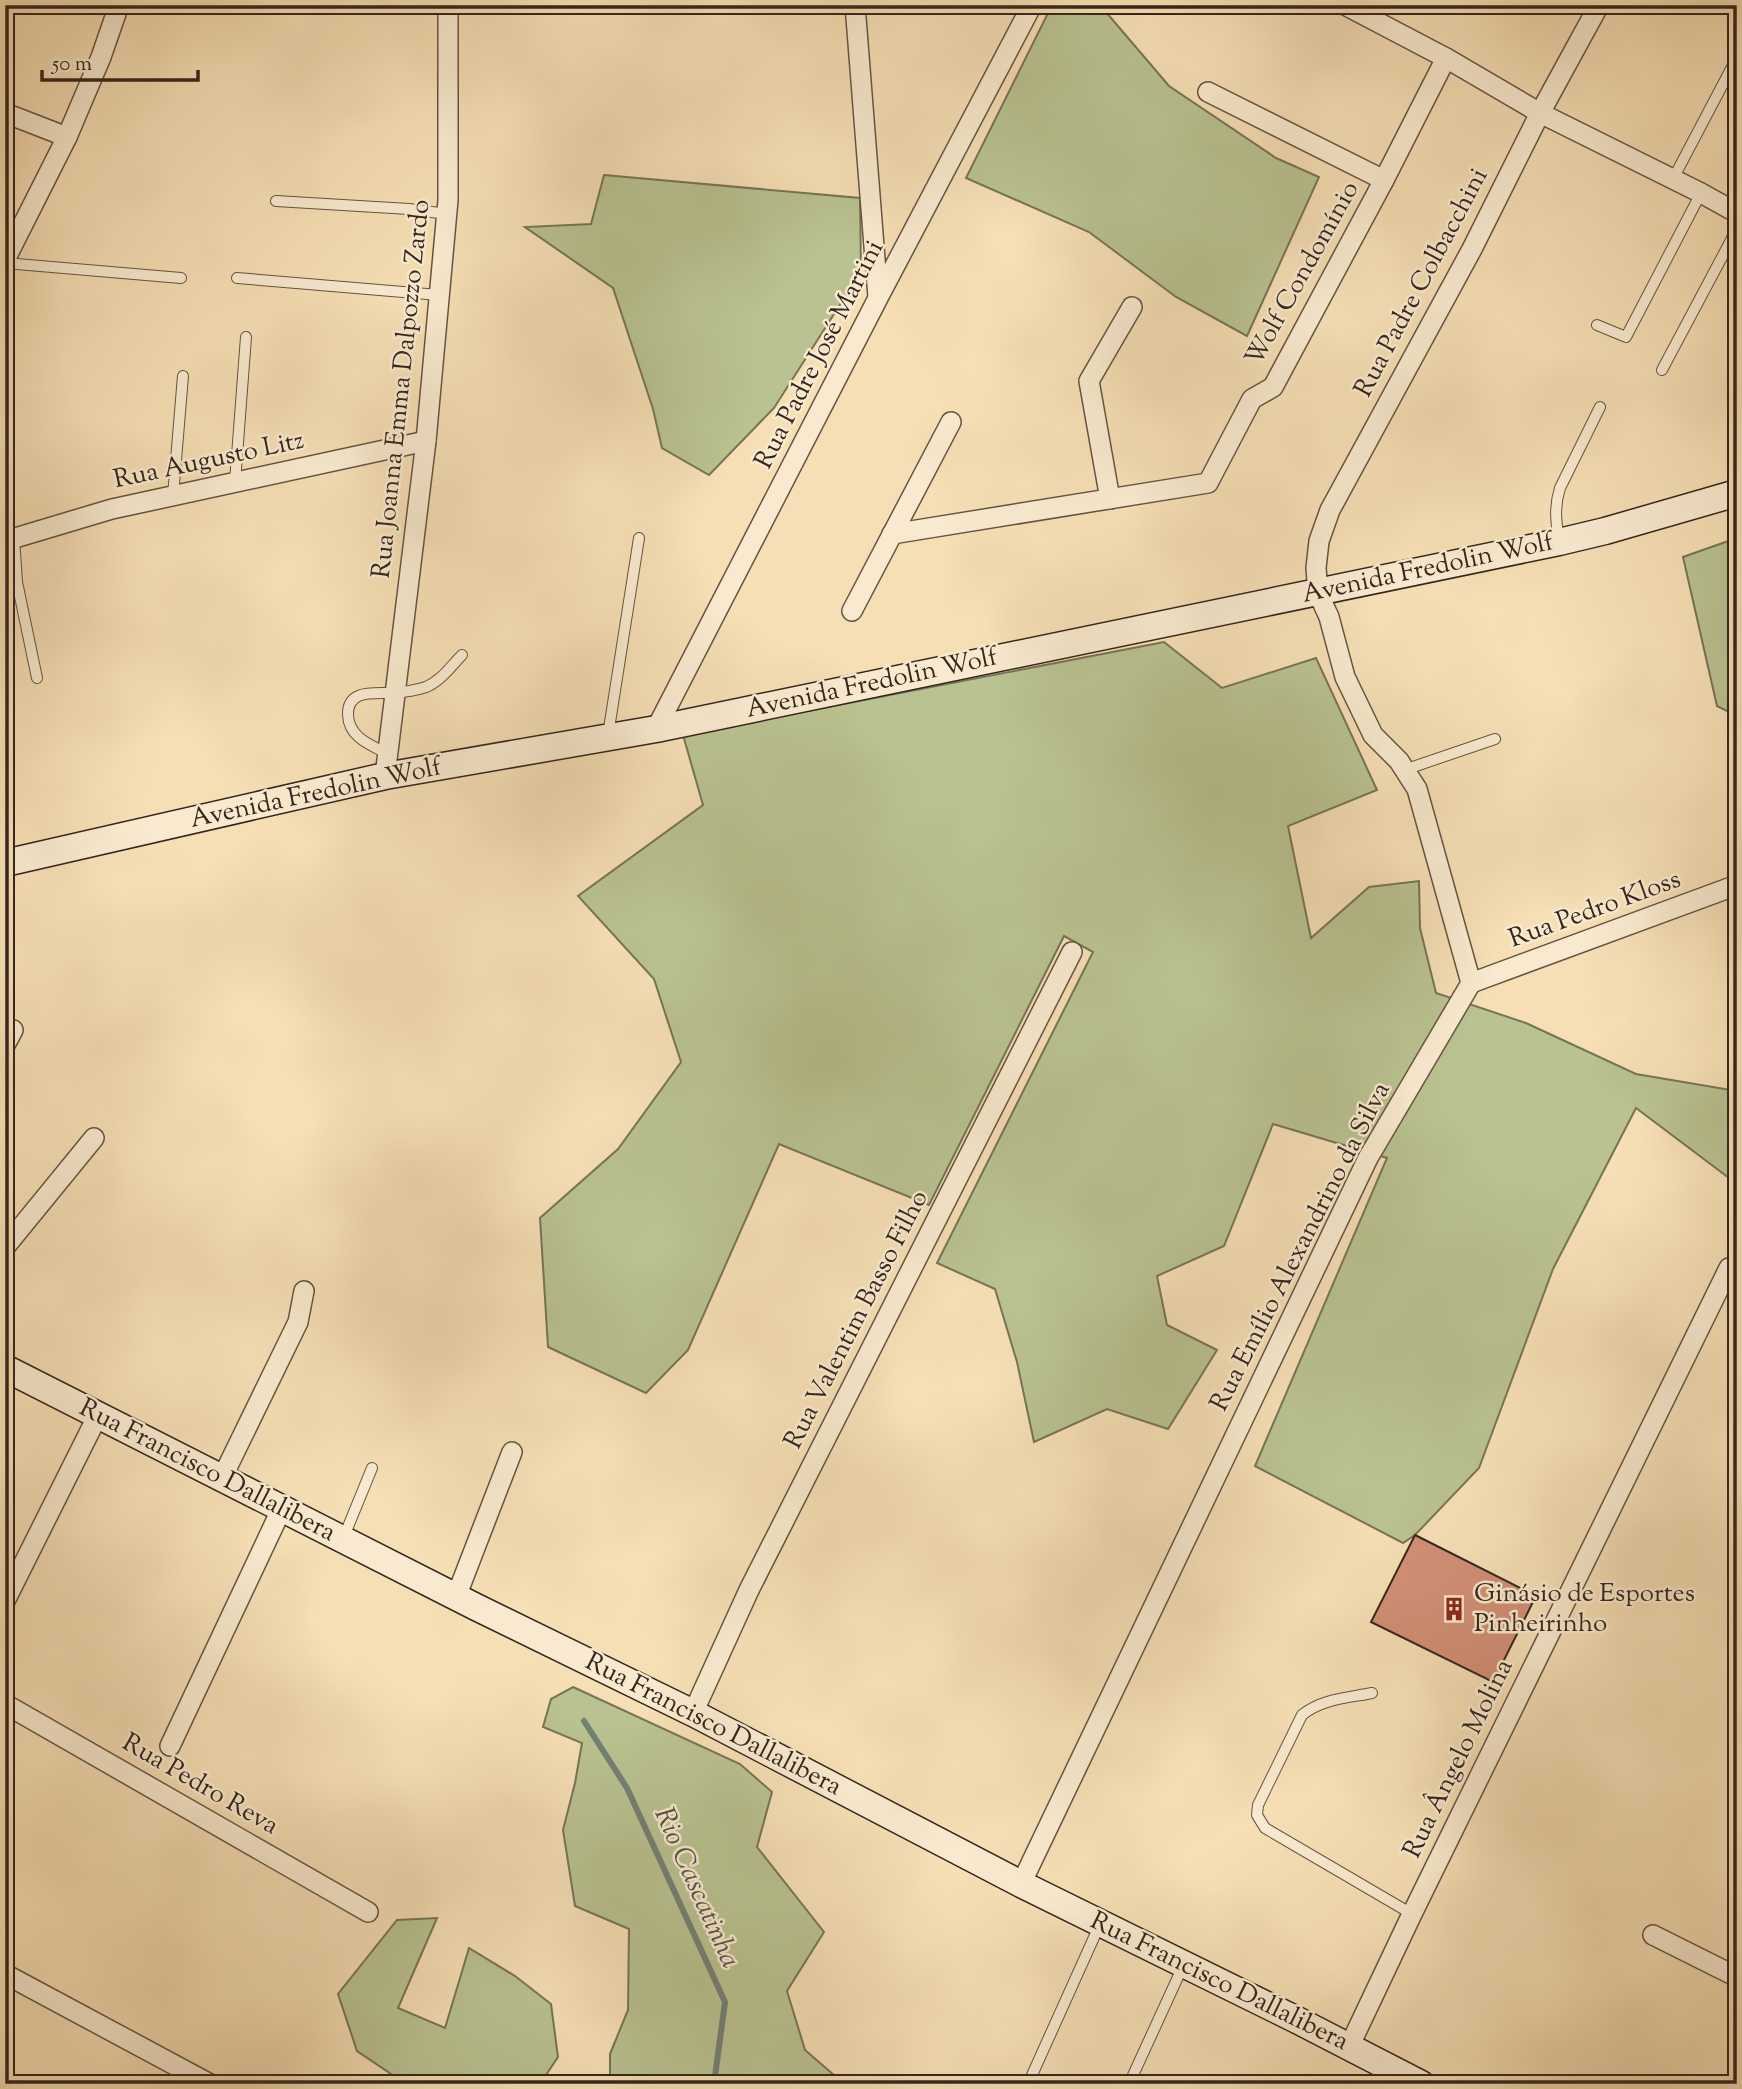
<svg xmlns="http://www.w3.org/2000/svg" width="1742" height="2089" viewBox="0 0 1742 2089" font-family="'Sorts Mill Goudy',serif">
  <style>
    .green { fill: #b9c290; stroke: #777456; stroke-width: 2 }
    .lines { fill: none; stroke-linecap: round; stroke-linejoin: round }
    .stream { stroke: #738075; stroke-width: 6 }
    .building { fill: #d28f76; stroke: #35261d; stroke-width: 2 }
    .lane-casing { stroke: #655443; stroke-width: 12 }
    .street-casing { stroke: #655443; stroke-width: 22 }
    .secondary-casing { stroke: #35261d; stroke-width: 29 }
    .lane { stroke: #f9eacf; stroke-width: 10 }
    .street { stroke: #f9eacf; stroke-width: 19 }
    .secondary { stroke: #f9eacf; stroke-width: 26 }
    .labels { text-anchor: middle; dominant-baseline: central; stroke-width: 5; stroke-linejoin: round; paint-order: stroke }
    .street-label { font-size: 26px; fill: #35261d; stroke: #f9eacf }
    .poi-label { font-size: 26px; fill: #35261d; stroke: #f9eacf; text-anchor: start }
    .water-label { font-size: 28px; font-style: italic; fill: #545349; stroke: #f9eacf }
  </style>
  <rect width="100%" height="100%" fill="#f6dfb5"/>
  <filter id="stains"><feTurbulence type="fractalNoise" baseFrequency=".00286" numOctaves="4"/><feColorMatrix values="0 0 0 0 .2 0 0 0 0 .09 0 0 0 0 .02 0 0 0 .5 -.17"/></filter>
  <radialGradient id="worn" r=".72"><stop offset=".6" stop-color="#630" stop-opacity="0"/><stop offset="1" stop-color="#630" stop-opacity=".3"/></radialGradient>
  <g class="green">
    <polygon points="1052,5 1100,5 1169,86 1276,158 1319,177 1247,336 1176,297 1089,232 966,178"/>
    <polygon points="604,175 860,198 861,272 774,408 709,475 662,448 653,409 613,288 525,227 591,224"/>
    <polygon points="1737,538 1737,716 1717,706 1683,557"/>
    <polygon points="1164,642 1222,688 1316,658 1377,790 1288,826 1311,938 1369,887 1419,881 1420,928 1436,993 1526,1023 1636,1074 1737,1091 1737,1184 1636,1108 1553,1269 1479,1468 1415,1535 1403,1543 1255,1466 1387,1158 1273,1124 1224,1246 1157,1276 1167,1325 1217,1350 1168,1429 1107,1409 1034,1442 1017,1362 995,1289 937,1263 1093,952 1064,936 929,1205 779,1144 688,1350 646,1393 548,1347 540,1218 618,1149 681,1062 654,979 578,896 703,805 683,735"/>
    <polygon points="573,1687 740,1764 772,1792 757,1847 824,1932 787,1991 805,2050 834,2075 832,2084 610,2084 610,2054 628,2010 629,1929 575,1906 563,1830 575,1783 582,1743 543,1727 551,1699"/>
    <polygon points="437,1918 398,2008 445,2028 469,1948 515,1976 551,2004 558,2057 540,2084 406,2084 357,2051 338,1994 397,1920"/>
  </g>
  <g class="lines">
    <polyline class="stream" points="584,1721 627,1788 725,2002 714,2084"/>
  </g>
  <polygon class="building" points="1415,1535 1536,1596 1493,1682 1371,1622"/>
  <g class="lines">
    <g class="lane-casing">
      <g id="lane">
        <polyline points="1673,179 1733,65"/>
        <polyline points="276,201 409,209 447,214"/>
        <polyline points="5,263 181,278"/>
        <polyline points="237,278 439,295"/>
        <polyline points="1597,325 1626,337 1701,193"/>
        <polyline points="1662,370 1730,242 1737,227"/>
        <polyline points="235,482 246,337"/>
        <polyline points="173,496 183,376"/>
        <polyline points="14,538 17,582 37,678"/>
        <path d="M1559,541C1556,522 1554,507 1560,488L1600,407"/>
        <polyline points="608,735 639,538"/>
        <path d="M388,754C371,745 349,738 348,715C347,688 376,694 394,693C404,692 417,690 426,687C441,681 451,666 462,655"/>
        <polyline points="1404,770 1495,739"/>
        <polyline points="343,1539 372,1468"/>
        <path d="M1372,1693C1347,1698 1322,1699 1302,1715L1258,1805L1257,1815L1265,1828L1412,1914"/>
        <polyline points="1028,2084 1100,1924"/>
        <polyline points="1129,2084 1183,1966"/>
      </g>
    </g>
    <g class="street-casing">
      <g id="street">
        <polyline points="855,5 878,297"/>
        <polyline points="1345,5 1446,58 1540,113 1701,193 1737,213"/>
        <polyline points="1208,92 1384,180"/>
        <polyline points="5,113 67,137"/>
        <polyline points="5,260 67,137 101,57 119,5"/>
        <polyline points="1110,499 1089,381 1132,307"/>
        <polyline points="892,534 1208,483 1252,399 1273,387 1384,180 1446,58"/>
        <polyline points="5,541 112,509 426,441"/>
        <polyline points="852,611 951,422"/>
        <polyline points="656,729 878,298 1032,5"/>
        <polyline points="385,776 426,441 448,200 448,5"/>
        <polyline points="1471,983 1737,885"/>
        <polyline points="5,1045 13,1030"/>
        <polyline points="5,1247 94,1138"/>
        <polyline points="222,1478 298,1322 304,1291"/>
        <polyline points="456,1597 512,1452"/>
        <polyline points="5,1601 98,1415"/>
        <polyline points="5,1704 368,1912"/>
        <polyline points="693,1713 749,1590 1072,952"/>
        <polyline points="170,1746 282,1508"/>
        <polyline points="1021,1884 1368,1158 1471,983 1417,789 1399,761 1373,735 1345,677 1329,617 1318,593 1316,568 1319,541 1330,510 1472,249 1540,113 1599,5"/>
        <polyline points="1653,1935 1737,1977"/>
        <polyline points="5,1974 210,2084"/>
        <polyline points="1349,2047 1412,1914 1729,1268"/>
      </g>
    </g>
    <g class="secondary-casing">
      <g id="secondary">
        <polyline points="5,863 385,776 656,729 1559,542 1605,531 1737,493"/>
        <polyline points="5,1368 476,1607 693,1713 1021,1884 1297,2020 1421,2084"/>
      </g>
    </g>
    <use href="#lane" class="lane"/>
    <use href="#street" class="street"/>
    <use href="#secondary" class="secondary"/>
  </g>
  <defs>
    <g id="building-bare" transform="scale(1.89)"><path d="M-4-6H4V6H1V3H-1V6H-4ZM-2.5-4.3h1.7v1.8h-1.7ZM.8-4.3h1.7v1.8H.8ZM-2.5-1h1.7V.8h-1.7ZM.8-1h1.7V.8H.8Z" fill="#8f2418" stroke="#f9eacf" stroke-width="2.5" paint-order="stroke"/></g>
  </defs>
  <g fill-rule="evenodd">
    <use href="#building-bare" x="1454" y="1609"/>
  </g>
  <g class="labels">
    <g class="street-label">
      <text transform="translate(1303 274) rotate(-61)">Wolf Condomínio</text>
      <text transform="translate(1422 283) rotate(-62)">Rua Padre Colbacchini</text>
      <text transform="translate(820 355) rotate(-63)">Rua Padre José Martini</text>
      <text transform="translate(402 389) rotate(-84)">Rua Joanna Emma Dalpozzo Zardo</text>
      <text transform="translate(209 461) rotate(-12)">Rua Augusto Litz</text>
      <text transform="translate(1428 569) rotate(-12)">Avenida Fredolin Wolf</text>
      <text transform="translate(872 684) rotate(-12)">Avenida Fredolin Wolf</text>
      <text transform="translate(316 794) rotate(-12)">Avenida Fredolin Wolf</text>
      <text transform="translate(1595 910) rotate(-20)">Rua Pedro Kloss</text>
      <text transform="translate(1301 1247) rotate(-63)">Rua Emílio Alexandrino da Silva</text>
      <text transform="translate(857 1320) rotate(-63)">Rua Valentim Basso Filho</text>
      <text transform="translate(207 1471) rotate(27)">Rua Francisco Dallalibera</text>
      <text transform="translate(713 1725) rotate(27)">Rua Francisco Dallalibera</text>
      <text transform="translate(1459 1759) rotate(-64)">Rua Ângelo Molina</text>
      <text transform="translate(200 1785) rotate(30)">Rua Pedro Reva</text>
      <text transform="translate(1219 1982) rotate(26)">Rua Francisco Dallalibera</text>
    </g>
    <g class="poi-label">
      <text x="1474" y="1594">Ginásio de Esportes<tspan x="1474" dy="30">Pinheirinho</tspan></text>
    </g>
    <g class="water-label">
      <text transform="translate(696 1888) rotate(66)">Rio Cascatinha</text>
    </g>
  </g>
  <rect width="1742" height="2089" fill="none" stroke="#f6dfb5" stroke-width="28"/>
  <rect x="7" y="7" width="1728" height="2075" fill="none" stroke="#35261d" stroke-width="3.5"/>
  <rect x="14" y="14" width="1714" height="2061" fill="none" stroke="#35261d" stroke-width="2"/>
  <path d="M42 70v10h156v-10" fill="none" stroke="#35261d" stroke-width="3.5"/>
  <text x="52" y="70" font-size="21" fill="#35261d" stroke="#f9eacf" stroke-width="5" paint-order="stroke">50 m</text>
  <rect width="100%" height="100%" filter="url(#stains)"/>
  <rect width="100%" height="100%" fill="url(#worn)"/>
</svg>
